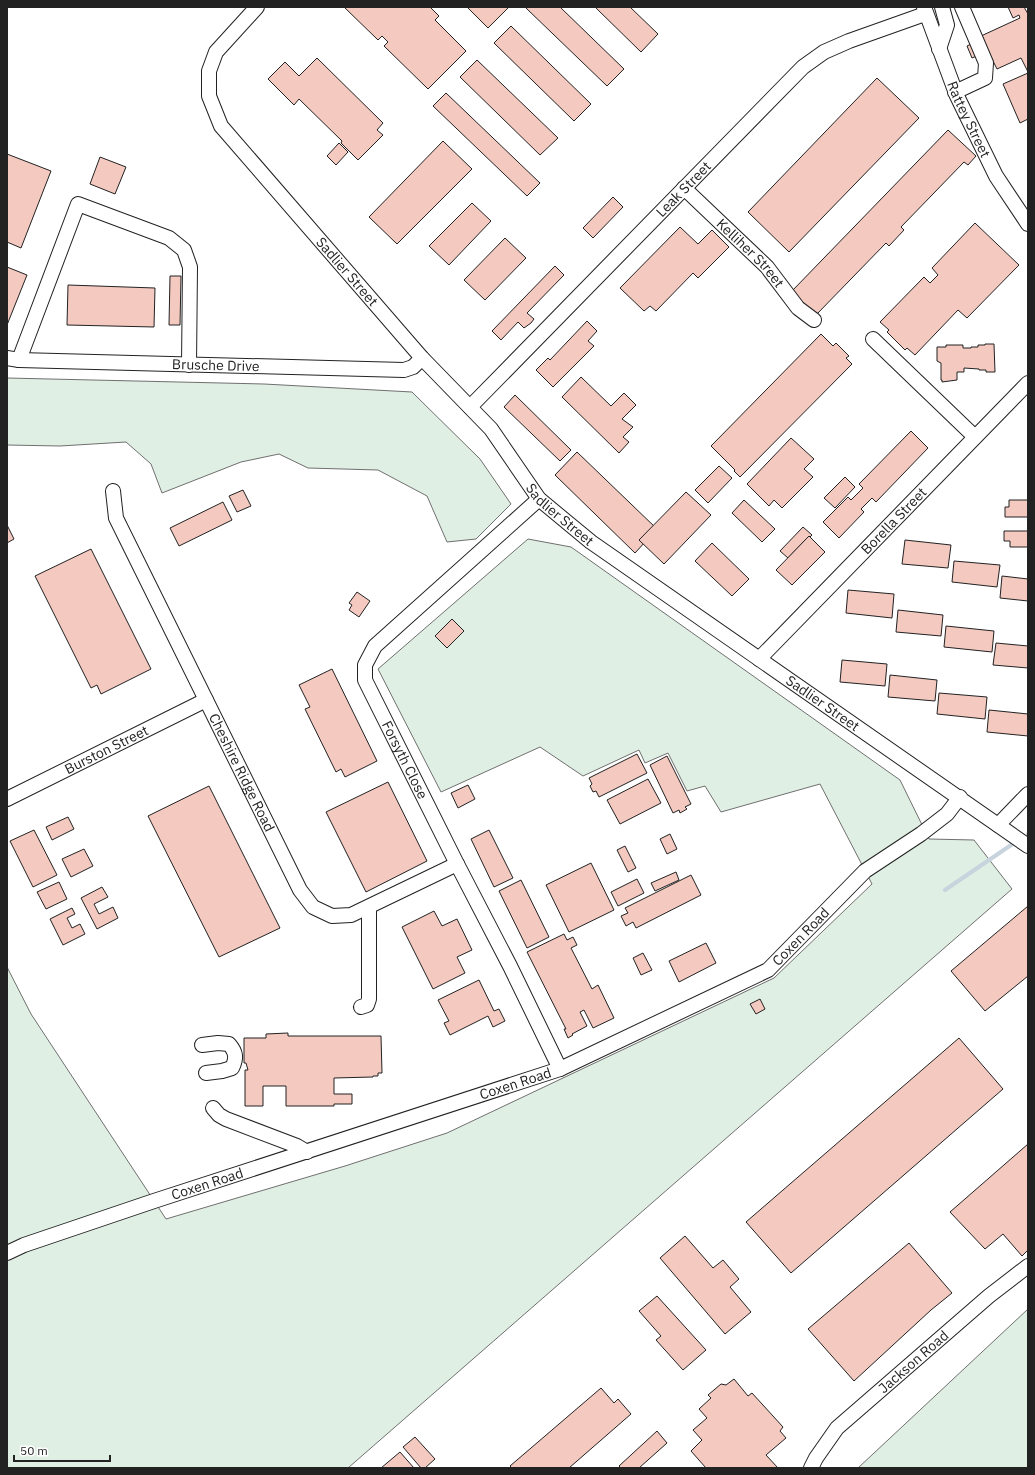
<svg xmlns="http://www.w3.org/2000/svg" width="1035" height="1475" viewBox="0 0 1035 1475" font-family="'IBM Plex Sans',sans-serif">
  <style>
    .green { fill: #e0efe3; stroke: #6f6f6f }
    .lines { fill: none; stroke-linecap: round; stroke-linejoin: round }
    .stream { stroke: #c7d3dd; stroke-width: 4 }
    .building { fill: #f3c9c0; stroke: #222 }
    .minor-casing { stroke: #222; stroke-width: 16 }
    .minor { stroke: #fff; stroke-width: 14 }
    .labels { text-anchor: middle; dominant-baseline: central; stroke-width: 3; stroke-linejoin: round; paint-order: stroke }
    .street-label { font-size: 14px; fill: #222; stroke: #fff }
  </style>
  <rect width="100%" height="100%" fill="#fff"/>
  <g class="green">
    <polygon points="7,378 264,384 412,392 480,459 511,504 476,539 447,542 427,496 378,470 308,468 279,454 241,462 162,493 151,464 126,442 60,446 7,445"/>
    <polygon points="528,539 571,547 900,780 929,839 974,840 1012,889 348,1468 7,1468 7,967 31,1014 166,1219 345,1166 447,1133 774,978 872,884 820,784 721,812 705,786 687,791 668,753 645,763 639,750 583,776 540,747 441,792 378,669"/>
    <polygon points="1028,1309 1028,1468 858,1468"/>
  </g>
  <g class="lines">
    <g class="stream">
      <polyline points="1028,835 1028,834"/>
      <polyline points="945,890 1014,843"/>
    </g>
  </g>
  <g class="building">
    <polygon points="344,7 430,7 439,16 435,20 466,51 428,89 384,46 388,42 382,36 378,40"/>
    <polygon points="467,7 509,7 488,28"/>
    <polygon points="528,7 560,7 624,69 607,86 526,8"/>
    <polygon points="595,7 630,7 658,34 641,52"/>
    <polygon points="1008,7 1024,7 1028,14 1028,72 1021,58 997,69 988,51 972,58 967,46 983,38 981,36 1020,18 1019,15 1013,18"/>
    <polygon points="511,26 591,104 574,121 494,43"/>
    <polygon points="317,58 383,123 377,130 383,135 358,160 341,143 342,141 299,99 294,105 268,79 285,62 299,76"/>
    <polygon points="477,60 558,138 540,155 460,77"/>
    <polygon points="1028,73 1028,119 1020,123 1003,84"/>
    <polygon points="877,78 919,118 789,252 748,212"/>
    <polygon points="446,93 540,183 527,196 433,106"/>
    <polygon points="948,130 976,156 968,165 964,162 901,227 904,230 889,246 886,243 816,315 792,291"/>
    <polygon points="443,141 472,169 397,244 369,217"/>
    <polygon points="339,143 348,152 336,165 327,156"/>
    <polygon points="7,154 51,171 21,248 7,242"/>
    <polygon points="100,157 126,167 115,194 90,184"/>
    <polygon points="613,197 623,207 593,238 583,228"/>
    <polygon points="472,203 491,221 449,265 429,246"/>
    <polygon points="975,223 1019,265 967,318 958,310 915,355 907,348 905,350 887,332 889,330 880,322 924,277 930,283 938,275 932,268"/>
    <polygon points="680,227 698,244 712,230 729,247 698,278 693,273 656,311 650,306 644,311 620,288"/>
    <polygon points="505,238 526,258 485,300 464,280"/>
    <polygon points="555,266 564,275 527,313 534,319 531,323 524,328 518,322 501,340 492,331"/>
    <polygon points="7,267 27,275 7,325"/>
    <polygon points="170,276 181,276 180,325 169,325"/>
    <polygon points="68,285 155,288 154,327 67,325"/>
    <polygon points="587,321 597,331 588,341 594,346 553,387 536,370 548,358 550,360"/>
    <polygon points="821,334 833,346 836,343 849,356 846,358 852,364 740,477 734,471 735,470 711,446"/>
    <polygon points="985,344 994,344 995,372 986,372 986,370 979,370 979,369 964,368 964,372 957,372 957,380 942,382 942,380 941,380 941,363 937,361 937,347 946,347 946,345 963,345 963,348 971,348 971,347 978,347 978,345 985,345"/>
    <polygon points="581,377 611,406 624,393 636,405 622,419 633,427 623,437 629,442 619,453 562,397"/>
    <polygon points="515,395 571,450 560,461 504,407"/>
    <polygon points="911,431 928,448 876,502 872,498 861,509 864,512 839,538 823,522 848,497 851,500 863,488 859,484"/>
    <polygon points="791,438 814,459 804,469 813,477 782,508 774,500 769,506 747,484"/>
    <polygon points="577,452 657,529 635,553 555,475"/>
    <polygon points="719,466 732,478 708,503 695,490"/>
    <polygon points="845,477 855,487 835,508 824,498"/>
    <polygon points="243,490 251,506 237,512 229,496"/>
    <polygon points="686,492 711,515 664,564 639,540"/>
    <polygon points="744,500 775,529 762,542 732,513"/>
    <polygon points="1009,500 1028,500 1028,517 1005,517 1005,507 1009,507"/>
    <polygon points="223,502 232,520 179,546 170,528"/>
    <polygon points="7,525 14,539 7,543"/>
    <polygon points="803,527 812,535 810,537 809,536 788,558 780,551"/>
    <polygon points="1004,531 1028,531 1028,547 1010,547 1010,541 1004,541"/>
    <polygon points="809,536 825,552 792,585 776,570"/>
    <polygon points="905,540 951,545 948,568 902,564"/>
    <polygon points="712,543 749,579 732,596 695,561"/>
    <polygon points="91,549 151,669 101,694 97,685 91,688 35,576"/>
    <polygon points="954,561 1000,565 997,587 952,582"/>
    <polygon points="1002,576 1028,579 1028,601 1000,598"/>
    <polygon points="848,590 894,594 892,618 846,613"/>
    <polygon points="357,592 370,601 359,617 349,610 352,605 349,603"/>
    <polygon points="898,610 943,615 941,636 896,632"/>
    <polygon points="452,619 464,631 447,648 435,636"/>
    <polygon points="946,626 994,631 992,652 944,647"/>
    <polygon points="996,643 1028,646 1028,668 993,665"/>
    <polygon points="842,660 887,664 885,686 840,682"/>
    <polygon points="332,669 377,761 345,777 341,769 336,772 305,709 310,707 299,685"/>
    <polygon points="890,675 937,680 935,701 888,697"/>
    <polygon points="939,693 987,697 985,719 937,714"/>
    <polygon points="989,710 1028,714 1028,736 987,732"/>
    <polygon points="637,754 647,773 599,797 596,791 593,792 590,786 592,784 589,778"/>
    <polygon points="667,756 691,804 685,807 687,809 680,813 679,810 673,813 650,765"/>
    <polygon points="648,779 661,803 620,824 607,800"/>
    <polygon points="388,782 427,861 366,892 326,812"/>
    <polygon points="468,785 475,799 458,808 451,793"/>
    <polygon points="209,786 280,928 219,957 148,816"/>
    <polygon points="68,817 74,829 52,840 46,827"/>
    <polygon points="34,830 57,875 33,887 10,841"/>
    <polygon points="489,830 513,878 494,887 471,839"/>
    <polygon points="670,834 677,849 667,854 660,839"/>
    <polygon points="625,846 636,868 628,872 617,850"/>
    <polygon points="84,849 93,866 71,877 62,859"/>
    <polygon points="591,863 614,910 569,932 546,885"/>
    <polygon points="676,872 679,880 655,891 651,883"/>
    <polygon points="691,875 701,895 636,928 633,922 626,926 621,916 628,913 625,908"/>
    <polygon points="637,879 644,893 618,906 611,892"/>
    <polygon points="521,880 549,937 527,948 499,891"/>
    <polygon points="59,882 67,899 46,909 37,892"/>
    <polygon points="102,887 108,897 94,904 99,914 113,907 118,918 97,929 81,898"/>
    <polygon points="1028,906 1028,976 985,1011 951,971"/>
    <polygon points="72,908 75,914 67,918 72,928 80,924 85,934 63,945 50,919"/>
    <polygon points="434,911 442,926 457,919 472,950 457,957 465,973 433,989 402,927"/>
    <polygon points="564,934 567,940 573,937 577,945 571,948 592,989 598,985 614,1018 593,1028 584,1010 580,1012 587,1026 572,1034 573,1035 568,1038 564,1029 566,1029 527,952"/>
    <polygon points="706,943 716,963 679,982 669,961"/>
    <polygon points="643,953 652,970 641,975 633,958"/>
    <polygon points="479,980 494,1011 499,1009 505,1021 493,1027 488,1016 450,1035 444,1023 449,1021 438,1000"/>
    <polygon points="760,999 765,1009 756,1014 750,1004"/>
    <polygon points="288,1033 288,1036 381,1036 382,1073 378,1073 378,1076 373,1076 373,1077 334,1078 334,1094 352,1094 352,1104 334,1104 334,1106 286,1106 286,1086 263,1086 263,1106 245,1106 245,1070 248,1070 246,1063 244,1063 244,1038 266,1038 266,1034"/>
    <polygon points="959,1038 1003,1089 791,1273 746,1222"/>
    <polygon points="1028,1144 1028,1250 1022,1256 1003,1234 985,1249 950,1212"/>
    <polygon points="685,1236 713,1268 723,1260 739,1279 730,1287 751,1312 725,1334 660,1258"/>
    <polygon points="909,1243 952,1293 931,1310 854,1381 808,1329"/>
    <polygon points="657,1296 706,1350 683,1370 656,1340 661,1336 639,1311"/>
    <polygon points="734,1379 748,1396 752,1393 783,1427 780,1431 786,1438 766,1455 778,1468 706,1468 691,1451 702,1440 693,1430 707,1418 699,1409 711,1398 708,1395 721,1384 726,1385"/>
    <polygon points="601,1388 614,1403 618,1399 631,1414 569,1468 512,1468 510,1466"/>
    <polygon points="657,1431 667,1443 639,1468 621,1468 619,1466"/>
    <polygon points="415,1437 435,1459 425,1468 421,1468 403,1447"/>
    <polygon points="400,1452 414,1468 381,1468"/>
  </g>
  <g class="lines">
    <g class="minor-casing">
      <g id="minor">
        <path id="s1" d="M257,7L216,52L209,71V96L221,126L422,358L491,429L539,499L591,542L1028,846"/>
        <path id="s2" d="M924,7L957,96L996,176L1028,224"/>
        <polyline points="939,49 947,25 942,7"/>
        <polyline points="955,92 985,78 986,63 962,7"/>
        <path id="s3" d="M684,188L767,267L798,308L814,320"/>
        <polyline points="873,339 975,437"/>
        <path id="s4" d="M7,358L19,360L404,370L413,367L422,358"/>
        <polyline points="19,360 78,204 169,238 184,250 190,267 189,365"/>
        <path id="s5" d="M470,407L803,67L824,52L849,41L925,14"/>
        <path id="s6" d="M113,491L116,518L300,890L313,907L332,916L351,915L457,864"/>
        <path id="s7" d="M539,499L375,646L365,665V680L457,864L510,966L560,1069"/>
        <path id="s8" d="M759,659L1028,383"/>
        <path id="s9" d="M7,799L206,700"/>
        <polyline points="998,825 1028,794"/>
        <polyline points="361,1007 367,1005 369,999 369,908"/>
        <path d="M202,1045L218,1043L229,1044C236,1052 237,1058 232,1068L222,1071L206,1073"/>
        <polyline points="213,1108 219,1115 226,1119 297,1146 307,1152"/>
        <path id="s10" d="M7,1253L24,1245L154,1201L560,1069L768,970L865,871L921,834L947,814L960,797"/>
        <path id="s11" d="M811,1468L816,1458L837,1428L989,1296L1028,1266"/>
      </g>
    </g>
    <use href="#minor" class="minor"/>
  </g>
  <g class="labels">
    <g class="street-label">
      <text stroke="none"><textPath href="#s2" startOffset="121">Rattey Street</textPath></text>
      <text stroke="none"><textPath href="#s5" startOffset="305">Leak Street</textPath></text>
      <text stroke="none"><textPath href="#s3" startOffset="93">Kelliher Street</textPath></text>
      <text stroke="none"><textPath href="#s1" startOffset="331">Sadlier Street</textPath></text>
      <text stroke="none"><textPath href="#s4" startOffset="209">Brusche Drive</textPath></text>
      <text stroke="none"><textPath href="#s1" startOffset="655">Sadlier Street</textPath></text>
      <text stroke="none"><textPath href="#s8" startOffset="193">Borella Street</textPath></text>
      <text stroke="none"><textPath href="#s1" startOffset="979">Sadlier Street</textPath></text>
      <text stroke="none"><textPath href="#s9" startOffset="111">Burston Street</textPath></text>
      <text stroke="none"><textPath href="#s7" startOffset="346">Forsyth Close</textPath></text>
      <text stroke="none"><textPath href="#s6" startOffset="311">Cheshire Ridge Road</textPath></text>
      <text stroke="none"><textPath href="#s10" startOffset="860">Coxen Road</textPath></text>
      <text stroke="none"><textPath href="#s10" startOffset="536">Coxen Road</textPath></text>
      <text stroke="none"><textPath href="#s10" startOffset="212">Coxen Road</textPath></text>
      <text stroke="none"><textPath href="#s11" startOffset="149">Jackson Road</textPath></text>
    </g>
  </g>
  <rect width="1035" height="1475" fill="none" stroke="#222222" stroke-width="16"/>
  <path d="M14 1455v6h96v-6" fill="none" stroke="#222222" stroke-width="2"/>
  <text x="20" y="1455" font-size="12" fill="#222222" stroke="#ffffff" stroke-width="3" paint-order="stroke">50 m</text>
</svg>
